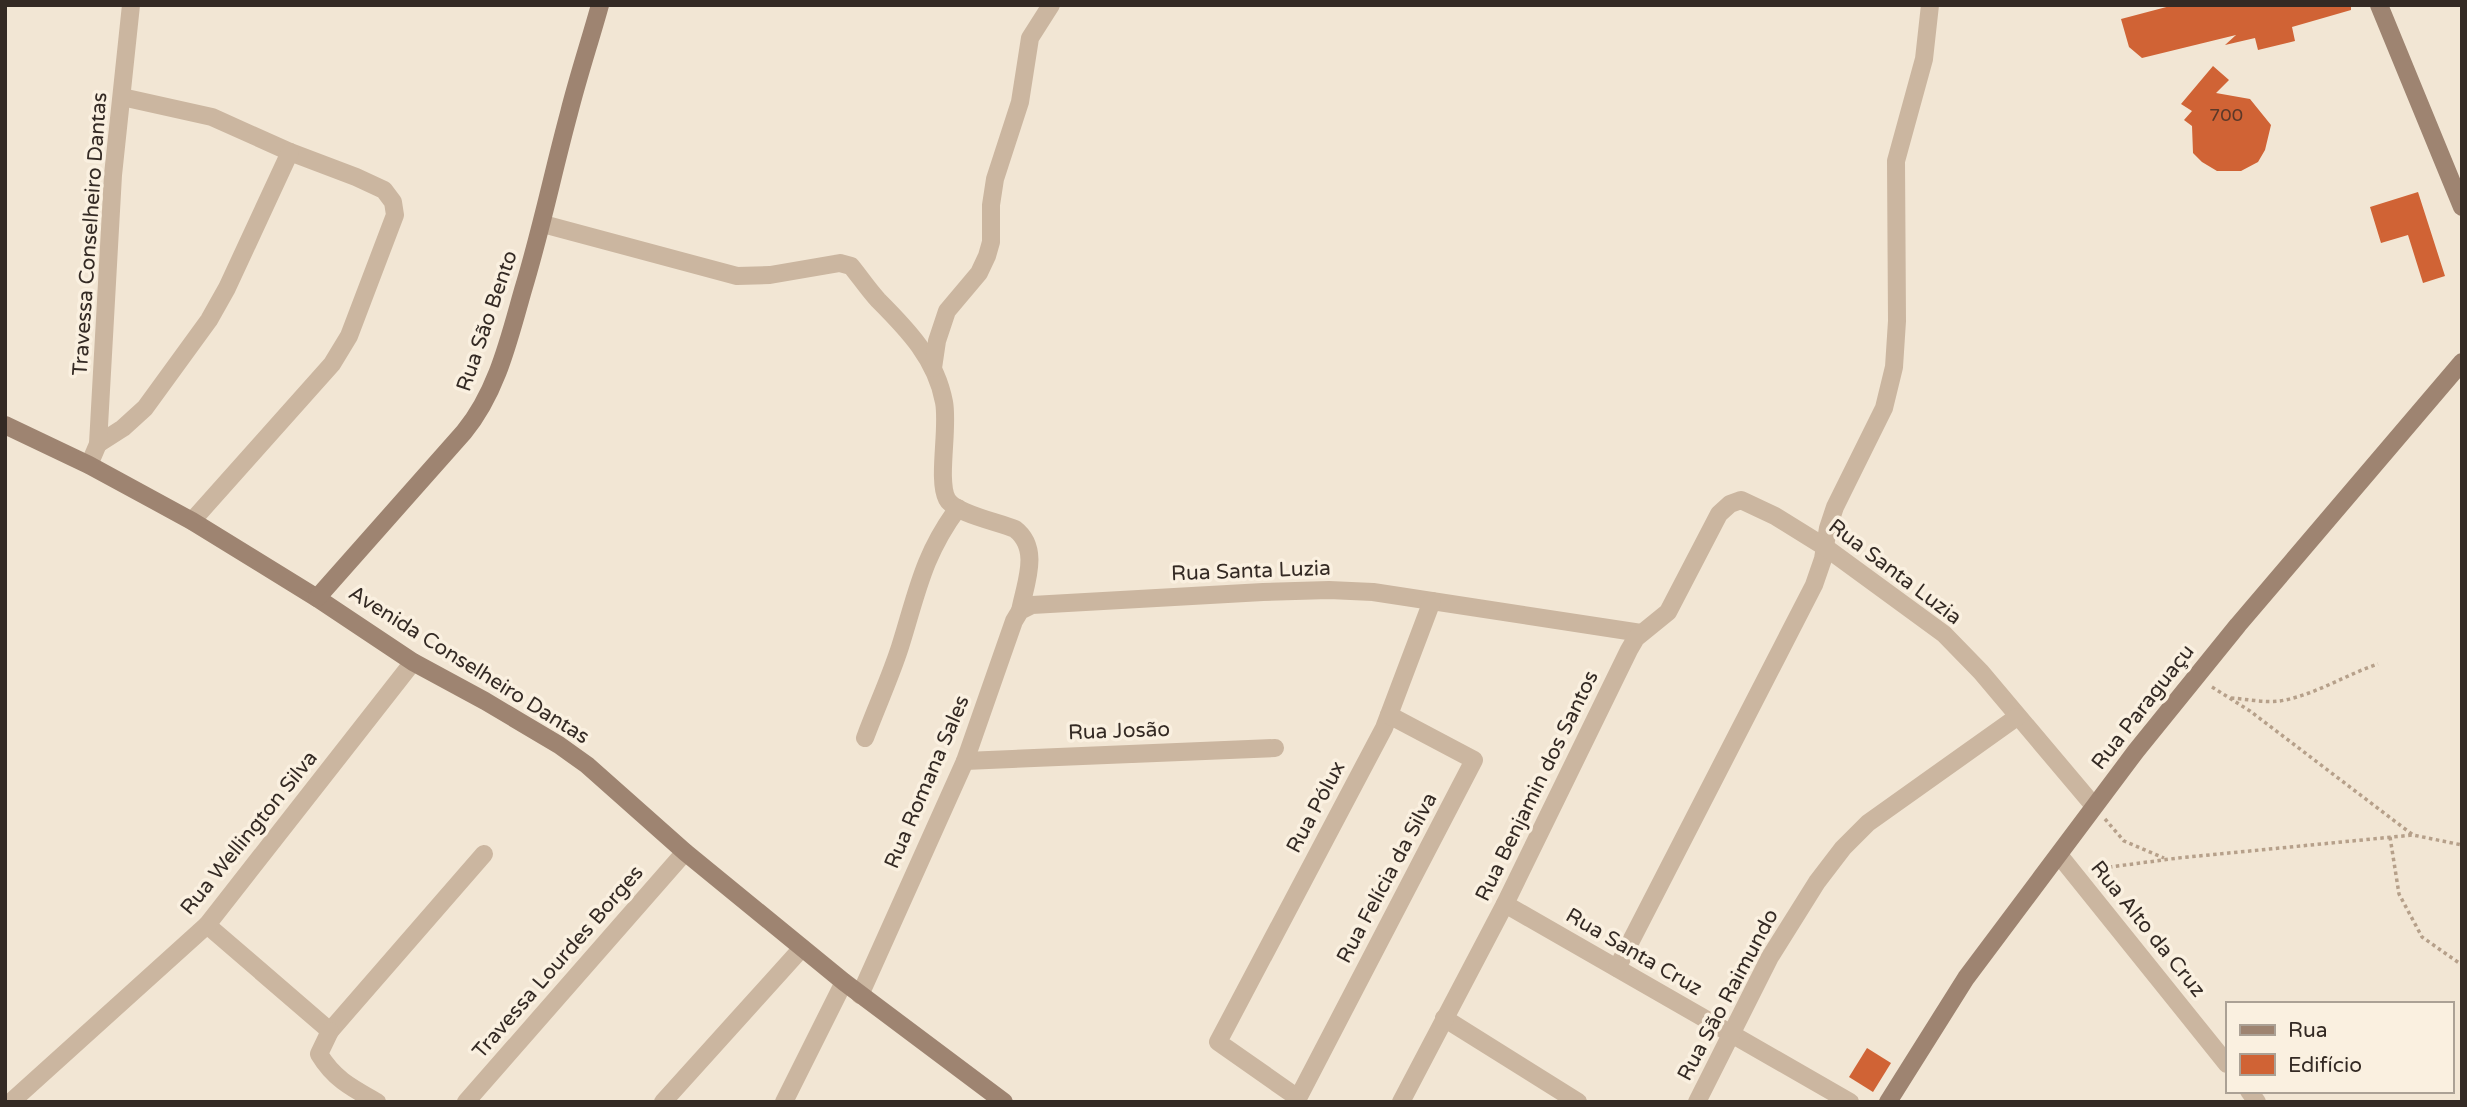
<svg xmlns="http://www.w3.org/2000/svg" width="2467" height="1107" viewBox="0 0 2467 1107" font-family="'Varela Round',sans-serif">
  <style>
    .building { fill: #d06335 }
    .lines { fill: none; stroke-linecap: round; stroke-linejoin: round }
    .path { stroke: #b6a08a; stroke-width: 3.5; stroke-dasharray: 3.5 3.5; stroke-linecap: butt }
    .street { stroke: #cbb6a0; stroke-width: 18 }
    .secondary { stroke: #9e8471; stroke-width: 18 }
    .labels { text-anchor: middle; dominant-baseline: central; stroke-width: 7; stroke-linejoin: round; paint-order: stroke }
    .number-label { font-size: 18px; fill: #5b3828 }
    .street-label { font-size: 21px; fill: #342a24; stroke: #faf0e0 }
  </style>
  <rect width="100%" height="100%" fill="#f2e6d4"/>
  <g class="building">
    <polygon points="2174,5 2351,5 2351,10 2292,27 2295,41 2258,50 2255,38 2225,45 2236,35 2142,58 2129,47 2121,19"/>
    <polygon points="2213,66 2229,80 2216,93 2250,99 2271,125 2265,150 2258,162 2241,171 2217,171 2202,162 2193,153 2192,126 2184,120 2192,111 2181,104"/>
    <polygon points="2418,192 2445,276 2423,283 2408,235 2381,243 2370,207"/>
    <polygon points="1867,1048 1891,1063 1873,1092 1849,1077"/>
  </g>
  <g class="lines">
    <g class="path">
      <polyline points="2212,687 2250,711 2413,835 2462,845"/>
      <path d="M2231,698C2246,699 2265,703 2280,701C2315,695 2345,675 2378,664"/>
      <polyline points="2105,819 2124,841 2164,858"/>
      <polyline points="2390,837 2399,894 2422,937 2462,965"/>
      <polyline points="2095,869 2178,858 2413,835"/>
    </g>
    <g class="street">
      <polyline points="122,97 212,117 290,152 356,177 384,190 393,202 395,215 349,336 332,364 192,521"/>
      <path d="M543,224L737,276L770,275L840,263L851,266C860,277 868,289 878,300C908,330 936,359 944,402C949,428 937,480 947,499C955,514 999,522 1015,529C1041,549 1025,584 1020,611"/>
      <polyline points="933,368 937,341 947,311 979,273 987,256 991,242 991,205 995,179 1020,102 1030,38 1051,5"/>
      <polyline points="98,444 123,428 145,408 209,320 227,288 290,152"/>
      <polyline points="89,465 98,444 113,175 131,5"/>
      <path d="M865,738C876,708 890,678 900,647C917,593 923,555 958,508"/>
      <polyline points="965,761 1275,748"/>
      <polyline points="2059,855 2227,1064"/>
      <polyline points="1505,904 1850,1102"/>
      <polyline points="207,925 330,1031 484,854"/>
      <polyline points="1617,968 1814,585 1823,559 1828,528 1835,507 1884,408 1894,367 1897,321 1896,161 1924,59 1930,5"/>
      <polyline points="860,995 965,761 1014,621 1020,611 1032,605 1263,592 1329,590 1373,592 1641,633"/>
      <polyline points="1444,1018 1578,1102"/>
      <path d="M330,1031L319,1054C334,1079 352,1088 377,1102"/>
      <polyline points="2249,1091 2257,1102"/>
      <polyline points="1298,1098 1218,1042 1384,728 1432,601"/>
      <polyline points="11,1102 207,925 413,662"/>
      <polyline points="466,1102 685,852"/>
      <polyline points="663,1102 802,948"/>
      <polyline points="784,1102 844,982"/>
      <polyline points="1296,1102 1474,760 1389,715"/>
      <polyline points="1401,1102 1505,904 1629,650 1636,638 1668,612 1719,514 1730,504 1741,500 1775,516 1825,547 1944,634 1981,672 2094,806"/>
      <polyline points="1697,1102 1770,957 1817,882 1843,848 1868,823 2017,717"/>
    </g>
    <g class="secondary">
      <polyline points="2379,5 2462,207"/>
      <polyline points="5,425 89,465 192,521 317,598 413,662 485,701 559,745 587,765 685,852 844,982 1004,1102"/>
      <path d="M317,598L464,432C497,392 509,339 523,290C541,231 553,172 569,113C578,77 590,41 600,5"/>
      <polyline points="1888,1102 1966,978 2136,751 2238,625 2462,362"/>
    </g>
  </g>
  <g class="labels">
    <g class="number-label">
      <text x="2226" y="115">700</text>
    </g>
    <g class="street-label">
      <text transform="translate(90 234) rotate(-86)">Travessa Conselheiro Dantas</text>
      <text transform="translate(487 321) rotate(-71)">Rua São Bento</text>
      <text transform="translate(1251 571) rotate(-2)">Rua Santa Luzia</text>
      <text transform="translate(1895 572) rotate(37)">Rua Santa Luzia</text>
      <text transform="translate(469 665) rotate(32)">Avenida Conselheiro Dantas</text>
      <text transform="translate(2143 707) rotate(-52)">Rua Paraguaçu</text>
      <text transform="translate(1119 731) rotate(-2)">Rua Josão</text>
      <text transform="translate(927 782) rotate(-67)">Rua Romana Sales</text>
      <text transform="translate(1537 786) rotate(-64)">Rua Benjamin dos Santos</text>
      <text transform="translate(1316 807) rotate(-62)">Rua Pólux</text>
      <text transform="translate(249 833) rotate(-51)">Rua Wellington Silva</text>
      <text transform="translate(1387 878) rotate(-62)">Rua Felícia da Silva</text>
      <text transform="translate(2148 929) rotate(51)">Rua Alto da Cruz</text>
      <text transform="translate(1634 952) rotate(30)">Rua Santa Cruz</text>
      <text transform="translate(558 962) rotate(-49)">Travessa Lourdes Borges</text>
      <text transform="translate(1728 995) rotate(-62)">Rua São Raimundo</text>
    </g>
  </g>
  <rect width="2467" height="1107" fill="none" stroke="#342a24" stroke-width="14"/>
  <rect x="2226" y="1002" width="228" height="91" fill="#faf0e0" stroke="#aba195" stroke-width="2"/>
  <rect x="2240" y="1025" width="35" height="10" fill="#9e8471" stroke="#aba195" stroke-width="2"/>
  <text x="2288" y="1037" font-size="21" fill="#342a24">Rua</text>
  <rect x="2240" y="1054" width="35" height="21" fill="#d06335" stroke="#aba195" stroke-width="2"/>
  <text x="2288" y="1072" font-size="21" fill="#342a24">Edifício</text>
</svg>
